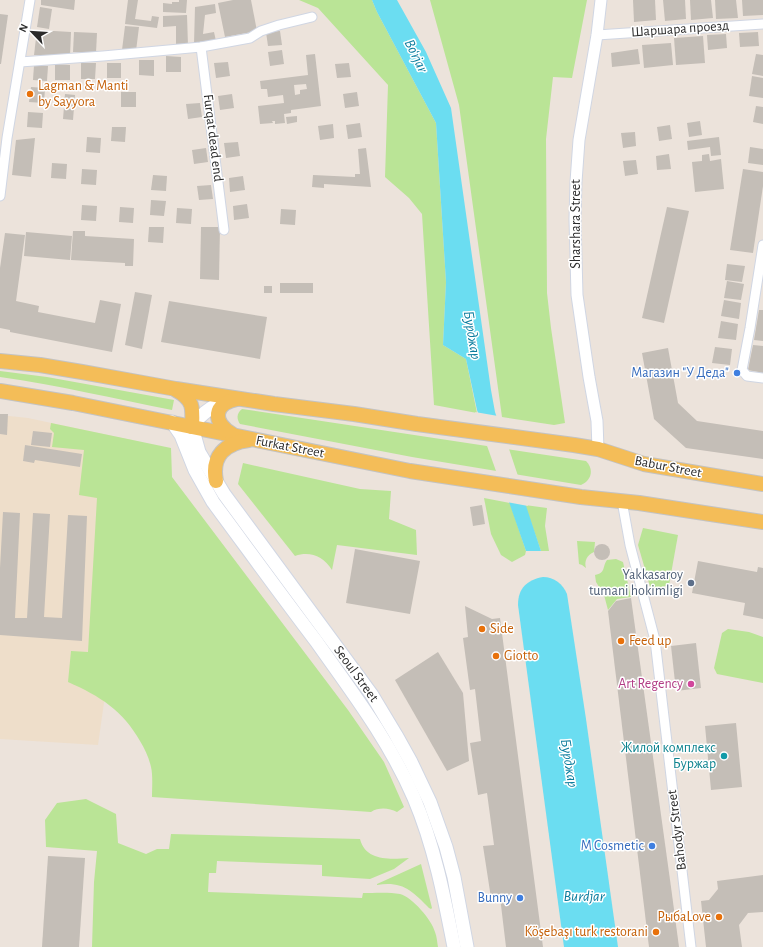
<svg xmlns="http://www.w3.org/2000/svg" width="763" height="947" viewBox="0 0 763 947" font-family="'Alegreya Sans',sans-serif">
  <style>
    .education { fill: #eedeca }
    .green { fill: #bae496 }
    .water { fill: #6bddf1 }
    .pier { fill: #ece3db }
    .building { fill: #c4beb7; fill-rule: evenodd }
    .lines { fill: none; stroke-linecap: round; stroke-linejoin: round }
    .minor-casing { stroke: #d0d6e3; stroke-width: 11 }
    .tertiary-casing { stroke: #d0d6e3; stroke-width: 13 }
    .secondary-casing { stroke: #d0d6e3; stroke-width: 15 }
    .primary-casing { stroke: #c3c3c3; stroke-width: 16 }
    .minor { stroke: #fff; stroke-width: 9 }
    .tertiary { stroke: #fff; stroke-width: 11 }
    .secondary { stroke: #fff; stroke-width: 13 }
    .primary { stroke: #f4bd58; stroke-width: 14 }
    .food-dot { fill: #e8710a; stroke: #fff; stroke-width: 1.5 }
    .shop-dot { fill: #3f7fe0; stroke: #fff; stroke-width: 1.5 }
    .service-dot { fill: #5c6f8a; stroke: #fff; stroke-width: 1.5 }
    .hotel-dot { fill: #d1479c; stroke: #fff; stroke-width: 1.5 }
    .culture-dot { fill: #0f9aa8; stroke: #fff; stroke-width: 1.5 }
    .labels { text-anchor: middle; dominant-baseline: central; stroke-width: 3; stroke-linejoin: round; paint-order: stroke }
    .street-label { font-size: 14px; fill: #2a2a2a; stroke: #fff }
    .food-label { font-size: 14px; fill: #c56008; stroke: #fff; text-anchor: start }
    .shop-label { font-size: 14px; fill: #366cbe; stroke: #fff; text-anchor: end }
    .service-label { font-size: 14px; fill: #4e5e75; stroke: #fff; text-anchor: end }
    .hotel-label { font-size: 14px; fill: #b23c85; stroke: #fff; text-anchor: end }
    .culture-label { font-size: 14px; fill: #0d838f; stroke: #fff; text-anchor: end }
    .water-label { font-size: 15px; font-style: italic; fill: #0a7c9d; stroke: #fff }
  </style>
  <rect width="100%" height="100%" fill="#ece3db"/>
  <polygon class="education" points="0,415 28,418 141,442 98,745 0,739"/>
  <g class="green">
    <polygon points="299,0 372,0 377,12 436,123 446,282 443,345 466,359 477,413 434,405 422,214 409,198 385,177 388,85 318,8"/>
    <polygon points="430,0 587,0 572,78 553,77 546,139 547,293 551,328 565,423 554,425 502,417 459,105"/>
    <path d="M0,371L47,377L174,400L172,410C115,399 58,385 0,377Z"/>
    <path d="M242,409L586,461C594,469 592,480 581,485L412,457L240,424C236,418 237,413 242,409Z"/>
    <path d="M51,423L171,448L172,477L348,710L384,762L404,807L397,812C389,808 379,807 371,812L152,797C152,788 153,775 151,767C149,758 145,749 140,741C123,711 100,696 68,682L71,651L88,652L97,498L79,495L84,450L52,447L54,433L50,429Z"/>
    <path d="M243,463L360,489L391,491L389,519L416,530L417,555L337,545L332,570C323,556 310,551 295,556L238,484Z"/>
    <polygon points="484,498 510,503 526,551 525,555 512,562 501,555 491,534"/>
    <polygon points="525,505 547,508 545,526 549,551 541,551"/>
    <polygon points="643,528 678,535 669,585 651,590 638,545"/>
    <path d="M577,541L595,542L594,552C587,555 584,561 586,568L582,565L579,564Z"/>
    <path d="M616,559L623,562L631,597L617,599L608,610L604,595L596,582L595,575C606,573 602,567 607,560Z"/>
    <polygon points="728,629 749,632 763,637 763,683 717,674 714,668 722,633"/>
    <path d="M86,799L116,814L118,843L146,854L157,849H169L171,834L360,839C366,862 391,859 409,858L394,869L370,879L322,876V865L217,861L216,873H209L208,892L362,898L363,893C374,893 390,892 400,894C412,897 432,920 435,932C437,937 437,942 438,947H92L94,882L97,851L46,847L45,820L57,803Z"/>
    <path d="M421,864L432,908L431,909L429,908C412,891 403,881 377,885V884Z"/>
  </g>
  <g class="water">
    <polygon points="372,0 397,0 426,52 451,108 491,390 495,412 541,551 526,551 477,410 466,359 443,345 446,282 436,123 377,12"/>
    <path d="M543,577C554,577 563,584 567,594L586,719L618,947H564L518,605C518,588 527,580 543,577Z"/>
  </g>
  <polygon class="pier" points="475,412 498,416 528,506 507,502"/>
  <g class="building">
    <polygon points="41,0 75,0 74,10 41,5"/>
    <polygon points="128,0 138,0 135,19 151,21 152,16 159,17 157,28 125,24"/>
    <polygon points="179,0 187,0 186,13 163,12 163,3 172,4 172,2 179,2"/>
    <polygon points="233,0 251,0 257,31 225,37 218,3"/>
    <polygon points="633,0 655,0 656,20 634,22"/>
    <polygon points="663,0 685,0 686,19 665,21"/>
    <polygon points="690,0 711,0 713,18 691,20"/>
    <polygon points="715,0 736,0 738,18 716,19"/>
    <polygon points="742,0 763,0 763,15 743,16"/>
    <polygon points="215,4 216,13 205,15 203,34 214,32 216,41 194,44 195,7"/>
    <polygon points="40,7 52,9 49,29 37,27"/>
    <polygon points="0,14 8,15 1,64 0,64"/>
    <polygon points="187,15 188,46 176,46 176,26 163,27 163,16"/>
    <polygon points="125,26 139,27 136,51 122,50"/>
    <polygon points="37,30 71,32 70,56 34,55"/>
    <polygon points="280,31 282,45 268,46 266,32"/>
    <polygon points="74,32 97,33 96,53 73,52"/>
    <polygon points="758,32 759,46 740,47 739,33"/>
    <polygon points="726,34 727,48 708,50 707,35"/>
    <polygon points="703,36 705,63 676,65 674,38"/>
    <polygon points="671,43 673,65 644,68 642,45"/>
    <polygon points="638,49 640,64 612,67 611,53"/>
    <polygon points="282,50 284,64 270,66 268,52"/>
    <path d="M315,54L321,106L291,110V113L284,114L285,123L275,124V121H272L273,123L260,124L258,106L284,103L283,95L268,97L267,89H261L260,81L308,75L306,55ZM306,84L307,89L300,90V94L295,95L294,85Z"/>
    <polygon points="756,54 763,55 763,76 752,74"/>
    <polygon points="166,56 181,57 181,72 166,72"/>
    <polygon points="139,60 154,60 154,76 139,75"/>
    <polygon points="228,62 230,76 216,78 214,63"/>
    <polygon points="81,63 96,63 95,79 81,79"/>
    <rect x="107" y="63" width="14" height="15"/>
    <polygon points="349,63 351,77 337,78 335,64"/>
    <polygon points="55,64 70,65 70,80 55,80"/>
    <polygon points="34,65 48,66 47,81 33,80"/>
    <polygon points="752,76 763,78 763,98 749,96"/>
    <polygon points="31,87 45,88 44,103 29,102"/>
    <rect x="121" y="92" width="15" height="15"/>
    <polygon points="357,92 359,106 345,108 343,94"/>
    <polygon points="65,94 75,95 73,120 63,119"/>
    <polygon points="232,94 234,108 220,110 218,96"/>
    <polygon points="200,103 202,117 188,119 186,104"/>
    <polygon points="756,106 763,107 763,124 753,122"/>
    <polygon points="28,112 43,113 42,128 27,127"/>
    <polygon points="297,116 297,122 287,124 286,117"/>
    <polygon points="700,121 702,135 689,137 687,123"/>
    <polygon points="360,123 362,137 348,139 346,125"/>
    <polygon points="333,124 334,138 320,140 318,126"/>
    <polygon points="670,125 672,139 659,141 657,127"/>
    <polygon points="112,127 126,127 125,142 111,141"/>
    <polygon points="635,132 636,146 623,148 621,133"/>
    <polygon points="87,137 101,138 100,153 86,152"/>
    <polygon points="719,137 721,155 711,156 710,147 688,150 687,141"/>
    <polygon points="35,138 31,177 12,175 16,140"/>
    <polygon points="238,142 240,156 226,158 224,143"/>
    <polygon points="750,147 763,149 763,165 748,163"/>
    <polygon points="206,148 208,162 194,164 192,150"/>
    <polygon points="366,148 371,187 324,184 324,188 312,187 313,175 355,177 355,174 360,174 358,149"/>
    <polygon points="669,154 671,169 657,170 656,156"/>
    <polygon points="709,154 710,161 721,159 724,189 695,192 692,162 702,161 702,155"/>
    <polygon points="636,160 638,174 625,176 623,161"/>
    <polygon points="52,163 67,164 66,179 51,178"/>
    <polygon points="82,169 97,170 96,185 81,184"/>
    <polygon points="743,169 763,172 763,186 753,253 730,250"/>
    <polygon points="153,175 167,176 166,191 151,190"/>
    <polygon points="243,176 245,190 230,192 229,178"/>
    <polygon points="211,185 213,199 199,200 197,186"/>
    <polygon points="151,200 166,201 164,216 150,215"/>
    <polygon points="247,204 249,218 234,220 233,206"/>
    <polygon points="82,205 97,206 96,221 81,220"/>
    <polygon points="120,207 134,208 133,223 119,222"/>
    <polygon points="667,207 689,211 664,323 642,318"/>
    <polygon points="177,208 192,209 191,224 176,223"/>
    <polygon points="281,209 296,210 295,225 280,224"/>
    <polygon points="149,227 164,227 163,243 148,242"/>
    <polygon points="201,227 220,227 219,280 200,279"/>
    <polygon points="73,231 85,231 85,236 134,239 133,266 125,266 125,263 71,260"/>
    <polygon points="26,232 72,236 70,260 24,256"/>
    <polygon points="5,233 25,235 16,301 39,306 38,312 95,323 100,300 121,304 112,352 10,332 10,330 0,328 0,268"/>
    <polygon points="727,264 745,266 742,282 725,280"/>
    <polygon points="727,281 744,284 741,300 724,298"/>
    <rect x="280" y="283" width="33" height="10"/>
    <rect x="264" y="286" width="8" height="7"/>
    <polygon points="135,292 152,295 142,349 125,345"/>
    <polygon points="724,300 741,303 739,319 721,316"/>
    <polygon points="169,301 267,317 260,359 161,342"/>
    <polygon points="759,310 763,310 763,341 754,340"/>
    <polygon points="721,321 738,324 736,340 718,338"/>
    <polygon points="753,345 763,346 763,373 748,370"/>
    <polygon points="715,347 732,349 730,365 712,363"/>
    <polygon points="668,348 678,403 697,421 763,431 763,459 686,448 654,419 642,353"/>
    <polygon points="0,414 8,414 7,435 0,434"/>
    <polygon points="33,431 52,433 50,447 31,445"/>
    <polygon points="25,445 82,454 80,467 35,460 34,463 23,461"/>
    <polygon points="482,505 485,524 473,526 470,507"/>
    <polygon points="3,512 20,513 15,618 27,618 33,513 50,514 44,617 62,618 68,515 87,516 82,641 0,635 0,568"/>
    <circle cx="602" cy="552" r="8"/>
    <polygon points="355,549 420,561 410,614 346,603"/>
    <polygon points="698,561 757,572 758,567 763,568 763,619 743,615 745,603 692,593"/>
    <polygon points="631,598 671,887 679,947 649,947 608,611 616,601"/>
    <polygon points="465,606 492,619 500,618 543,947 506,947 500,897 491,898 483,846 494,845 487,793 478,795 470,743 481,741 475,689 470,690 463,638 468,637"/>
    <polygon points="696,643 701,688 676,691 671,646"/>
    <polygon points="438,652 463,693 469,761 447,771 395,680"/>
    <polygon points="736,723 742,787 711,790 705,726"/>
    <polygon points="48,856 85,858 79,947 42,947"/>
    <polygon points="763,875 763,912 748,913 739,925 742,947 706,947 701,901 709,900 718,889 717,881"/>
  </g>
  <g class="lines">
    <g class="minor-casing">
      <g id="minor">
        <polyline points="597,35 763,24"/>
        <polyline points="201,47 224,230"/>
        <polyline points="20,62 103,56 201,47 250,38 261,31 279,25 312,17"/>
        <polyline points="0,196 7,138 30,0"/>
        <polyline points="763,245 750,328 742,370 747,376 763,378"/>
        <polyline points="622,501 630,545 655,640 691,947"/>
      </g>
    </g>
    <g class="tertiary-casing">
      <polyline id="tertiary" points="598,449 597,421 589,377 577,295 575,219 576,182 579,140 597,35 601,0"/>
    </g>
    <g class="secondary-casing">
      <g id="secondary">
        <path d="M172,422L181,435L195,470L213,502C247,548 281,595 316,641C352,692 389,740 414,798C434,845 444,896 454,947"/>
        <polyline points="192,427 199,452 224,494 372,695 396,735 411,762 430,802 446,847 454,877 467,947"/>
        <path d="M189,433C195,417 213,405 228,400"/>
      </g>
    </g>
    <g class="primary-casing">
      <g id="primary">
        <polyline points="0,361 40,365 82,372 176,389 274,404 354,414 417,424 574,445 598,449 644,464 763,484"/>
        <path d="M176,390C194,400 193,408 192,427"/>
        <polyline points="0,391 73,403 410,471 581,497 639,503 763,522"/>
        <path d="M232,434C212,422 213,404 237,399"/>
        <path d="M216,481C211,456 225,443 249,440"/>
      </g>
    </g>
    <use href="#minor" class="minor"/>
    <use href="#tertiary" class="tertiary"/>
    <use href="#secondary" class="secondary"/>
    <use href="#primary" class="primary"/>
  </g>
  <g class="food-dot">
    <circle cx="30" cy="94" r="4"/>
    <circle cx="482" cy="629" r="4"/>
    <circle cx="621" cy="641" r="4"/>
    <circle cx="496" cy="656" r="4"/>
    <circle cx="719" cy="917" r="4"/>
    <circle cx="656" cy="932" r="4"/>
  </g>
  <g class="shop-dot">
    <circle cx="737" cy="373" r="4"/>
    <circle cx="652" cy="846" r="4"/>
    <circle cx="520" cy="898" r="4"/>
  </g>
  <circle class="service-dot" cx="691" cy="583" r="4"/>
  <circle class="hotel-dot" cx="691" cy="684" r="4"/>
  <circle class="culture-dot" cx="724" cy="756" r="4"/>
  <g class="labels">
    <g class="street-label">
      <text transform="translate(680 29) rotate(-4)">Шаршара проезд</text>
      <text transform="translate(213 138) rotate(83)">Furqat dead end</text>
      <text transform="translate(576 224) rotate(-90)">Sharshara Street</text>
      <text transform="translate(290 447) rotate(11)">Furkat Street</text>
      <text transform="translate(668 467) rotate(11)">Babur Street</text>
      <text transform="translate(356 674) rotate(54)">Seoul Street</text>
      <text transform="translate(677 830) rotate(-97)">Bahodyr Street</text>
    </g>
    <g class="food-label">
      <text x="38" y="86">Lagman &amp; Manti<tspan x="38" dy="16">by Sayyora</tspan></text>
      <text x="490" y="629">Side</text>
      <text x="629" y="641">Feed up</text>
      <text x="504" y="656">Giotto</text>
      <text x="711" y="917" text-anchor="end">РыбаLove</text>
      <text x="648" y="932" text-anchor="end">Köşebaşı turk restorani</text>
    </g>
    <g class="shop-label">
      <text x="729" y="373">Магазин "У Деда"</text>
      <text x="644" y="846">M Cosmetic</text>
      <text x="512" y="898">Bunny</text>
    </g>
    <g class="service-label">
      <text x="683" y="575">Yakkasaroy<tspan x="683" dy="16">tumani hokimligi</tspan></text>
    </g>
    <g class="hotel-label">
      <text x="683" y="684">Art Regency</text>
    </g>
    <g class="culture-label">
      <text x="716" y="748">Жилой комплекс<tspan x="716" dy="16">Буржар</tspan></text>
    </g>
    <g class="water-label">
      <text transform="translate(416 56) rotate(64)">Bo‘rjar</text>
      <text transform="translate(472 335) rotate(81)">Бурджар</text>
      <text transform="translate(569 763) rotate(81)">Бурджар</text>
      <text x="584" y="896">Burdjar</text>
    </g>
  </g>
  <g transform="translate(32 32) rotate(295)" stroke="#ffffff" stroke-width="3" paint-order="stroke">
  <path d="M0-3L7 15L0 10L-7 15Z" fill="#2a2a2a"/>
  <text y="-6" font-size="11" font-weight="bold" text-anchor="middle" fill="#2a2a2a">N</text>
  </g>
</svg>
